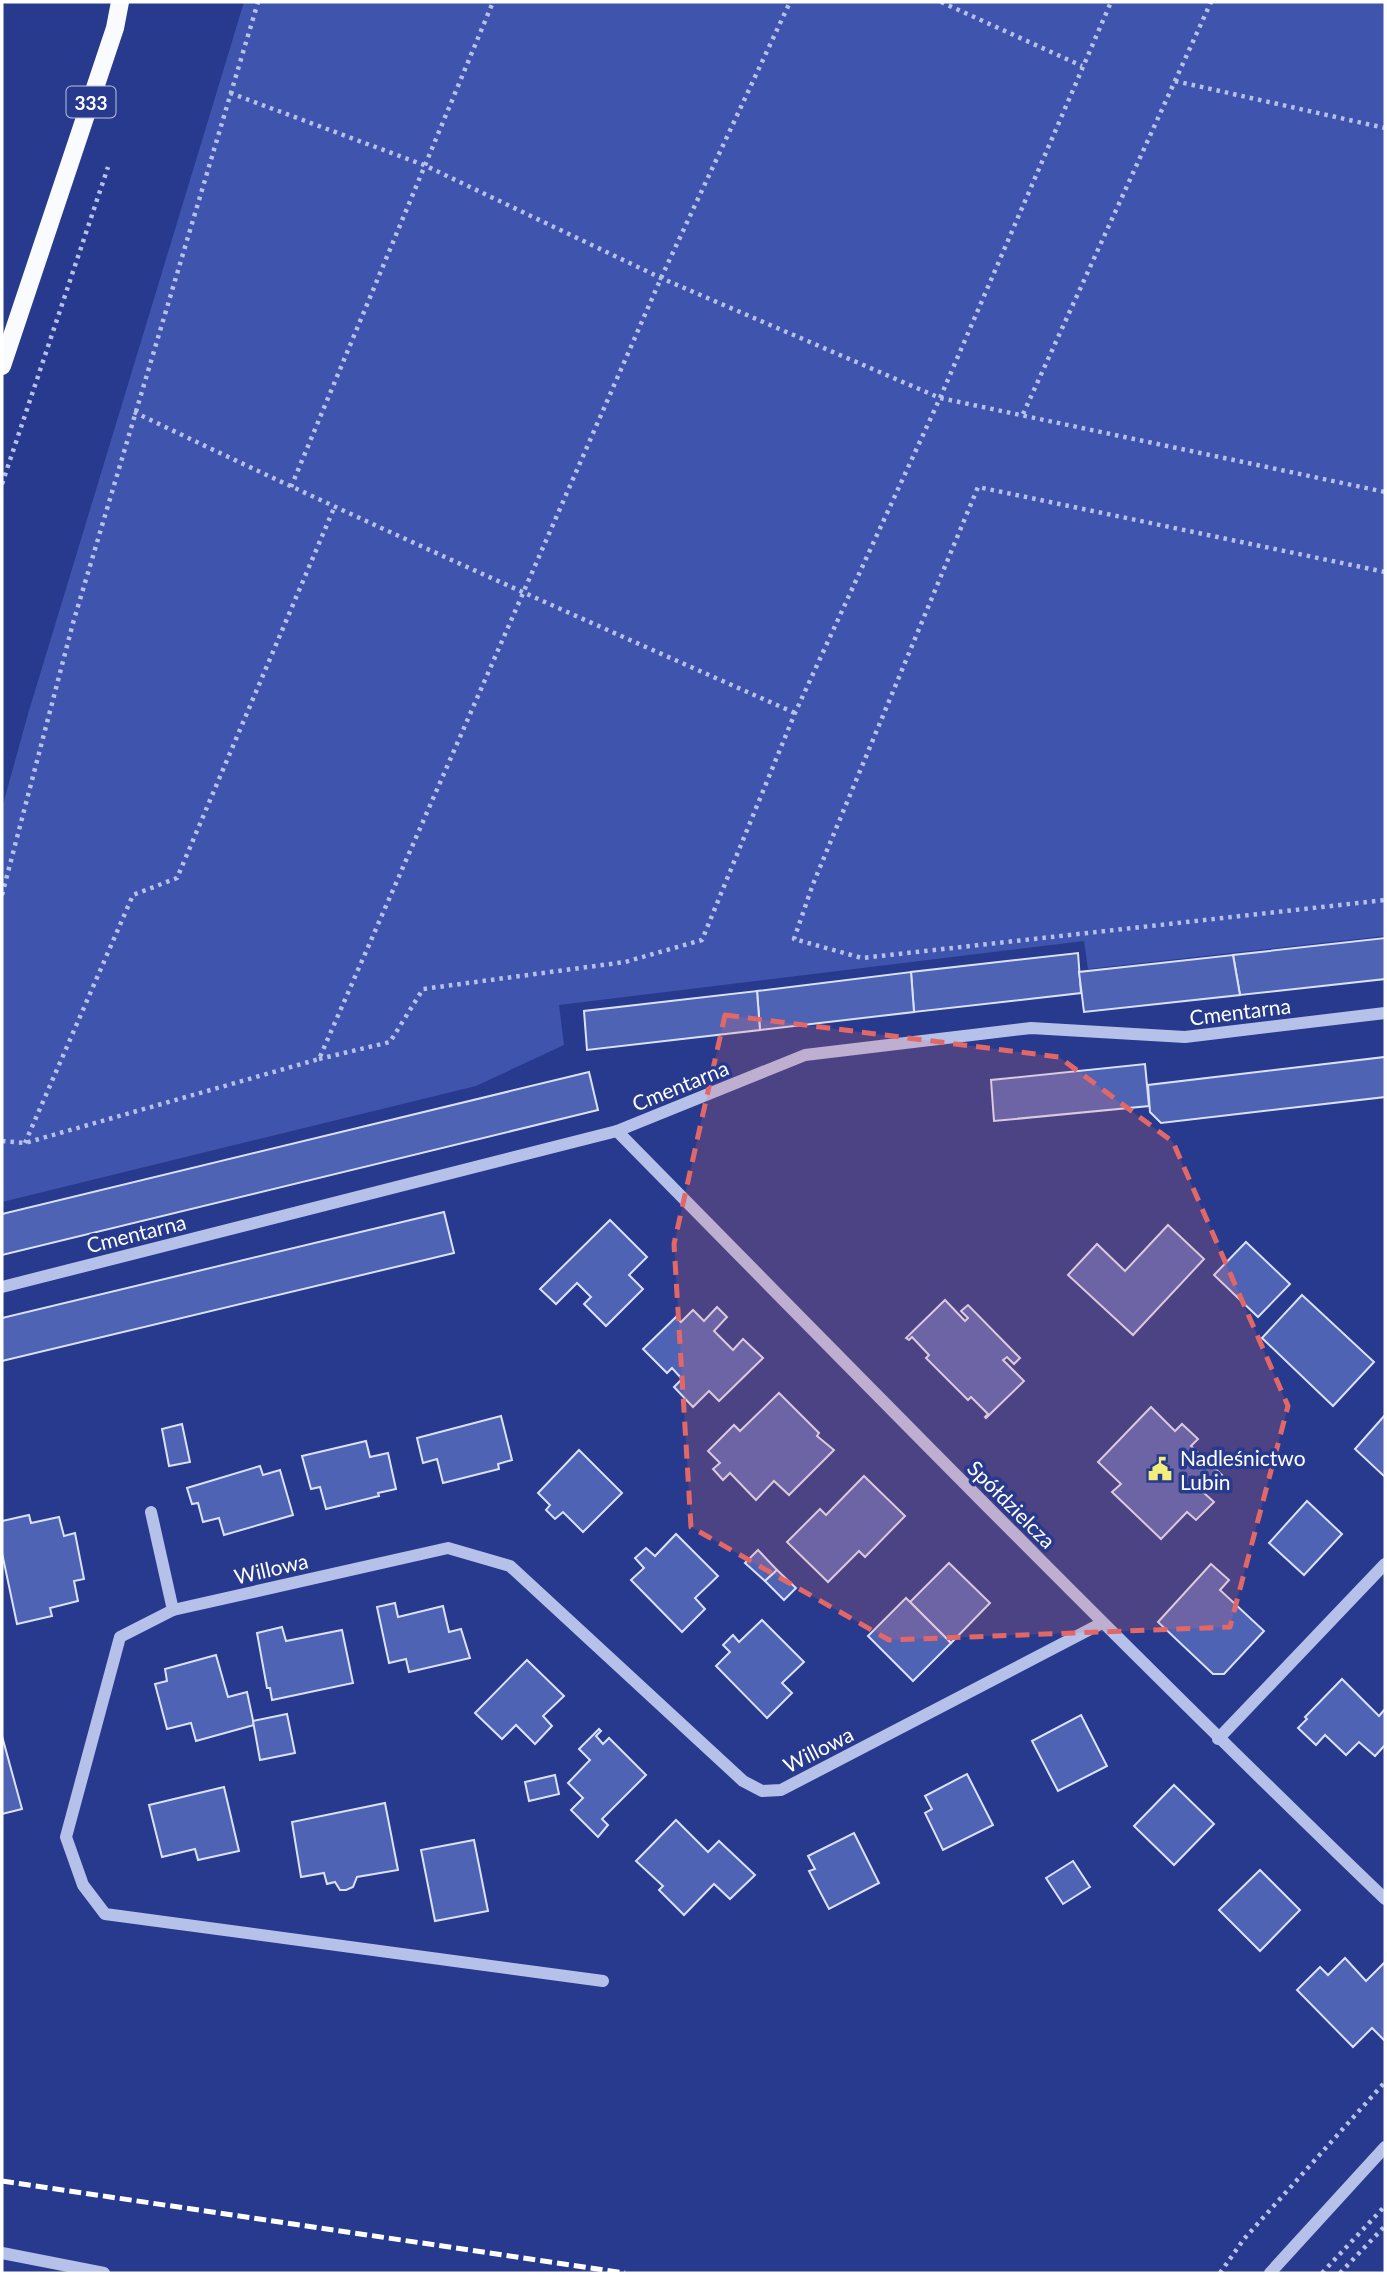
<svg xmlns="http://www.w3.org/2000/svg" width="1387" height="2275" viewBox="0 0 1387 2275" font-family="Lato,sans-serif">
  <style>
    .green { fill: #3f54ac }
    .building { fill: #4f63b4; stroke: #dbe1f8; stroke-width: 2 }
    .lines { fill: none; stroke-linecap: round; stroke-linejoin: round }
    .path { stroke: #b6c1ea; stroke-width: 4.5; stroke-dasharray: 3.5 5; stroke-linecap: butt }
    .minor { stroke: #b6c1ea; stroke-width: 12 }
    .major { stroke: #fafbff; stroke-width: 18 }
    .rail { stroke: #fff; stroke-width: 5; stroke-dasharray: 12 5; stroke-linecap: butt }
    .marked { fill: #e26868; fill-opacity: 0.2; stroke: #e26868; stroke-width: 5; stroke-dasharray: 14 9; stroke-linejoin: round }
    .labels { text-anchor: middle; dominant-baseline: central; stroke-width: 7; stroke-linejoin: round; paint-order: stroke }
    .shield { fill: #273a8d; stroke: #bec4dd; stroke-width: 2 }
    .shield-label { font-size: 19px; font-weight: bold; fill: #fff }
    .street-label { font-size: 21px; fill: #fff; stroke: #273a8d }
    .poi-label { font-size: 21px; fill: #fff; stroke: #273a8d; text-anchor: start }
  </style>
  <rect width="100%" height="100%" fill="#273a8d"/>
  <polygon class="green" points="244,2 1385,2 1385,936 1088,969 1084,941 559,1005 564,1045 476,1086 2,1202 2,808 28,714"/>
  <g class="building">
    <polygon points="1385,938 1385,979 1240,995 1233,955"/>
    <polygon points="1078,953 1081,993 914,1012 911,972"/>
    <polygon points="1233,955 1240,995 1084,1012 1079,972"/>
    <polygon points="911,972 914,1012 760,1030 757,991"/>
    <polygon points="757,991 760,1030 587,1050 584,1011"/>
    <polygon points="1385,1057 1385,1097 1161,1123 1150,1112 1148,1085"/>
    <polygon points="1145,1064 1149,1106 994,1121 991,1080"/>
    <polygon points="589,1072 598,1110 2,1255 2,1214"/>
    <polygon points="444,1212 454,1253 2,1361 2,1318"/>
    <polygon points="610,1220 647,1257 629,1275 643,1289 606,1326 584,1304 591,1297 577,1283 556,1304 540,1289"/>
    <polygon points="1168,1225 1204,1259 1133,1335 1068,1275 1097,1244 1125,1271"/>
    <polygon points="1246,1242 1290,1284 1258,1317 1214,1275"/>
    <polygon points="1302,1295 1374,1362 1333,1406 1262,1338"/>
    <polygon points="945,1300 965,1321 968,1318 961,1311 968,1305 1020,1358 1014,1364 1007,1357 1003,1360 1024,1381 986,1418 985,1417 988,1414 971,1397 968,1400 926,1358 929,1355 912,1337 909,1340 906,1338"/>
    <polygon points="717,1307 727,1317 714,1331 733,1350 743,1339 763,1358 719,1401 709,1391 693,1407 674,1387 682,1379 672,1368 667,1373 643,1349 676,1317 681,1322 693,1310 704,1321"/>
    <polygon points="779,1393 819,1433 817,1436 834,1450 789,1495 774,1481 756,1500 730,1473 723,1480 713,1469 720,1463 708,1451 734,1425 740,1431"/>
    <polygon points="1151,1407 1175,1431 1182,1424 1198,1439 1191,1446 1222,1475 1204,1493 1214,1502 1196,1520 1187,1512 1161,1539 1112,1492 1121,1484 1098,1462"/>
    <polygon points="1385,1415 1385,1477 1355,1449"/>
    <polygon points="501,1416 512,1460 498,1464 499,1469 443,1483 437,1459 423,1463 417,1438"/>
    <polygon points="182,1424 190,1462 169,1466 162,1429"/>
    <polygon points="366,1441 370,1457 388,1453 396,1489 378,1493 379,1496 326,1509 320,1487 311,1489 302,1456"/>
    <polygon points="579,1450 622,1493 583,1532 563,1512 555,1519 546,1510 550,1505 538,1493"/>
    <polygon points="260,1466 263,1475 280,1470 293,1515 224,1535 219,1518 203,1522 198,1503 192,1504 187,1488"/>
    <polygon points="864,1476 905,1516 865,1557 859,1551 828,1582 787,1542 820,1509 826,1515"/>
    <polygon points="1307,1501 1342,1534 1304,1575 1269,1543"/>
    <polygon points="29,1515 31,1523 59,1517 64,1536 75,1533 84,1579 74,1581 78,1601 50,1608 52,1616 17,1624 2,1553 2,1521"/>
    <polygon points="676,1534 718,1576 695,1598 705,1609 682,1632 631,1580 644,1568 635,1558 646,1548 655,1556"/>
    <polygon points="758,1550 777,1570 765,1581 745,1563"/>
    <polygon points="949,1563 990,1603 951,1643 910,1602"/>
    <polygon points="1211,1564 1229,1580 1220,1590 1264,1631 1224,1674 1213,1674 1158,1622"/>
    <polygon points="777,1570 796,1588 784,1600 765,1581"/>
    <polygon points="906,1598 951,1643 913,1681 868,1636"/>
    <polygon points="395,1603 398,1617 443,1606 449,1632 461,1629 470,1658 409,1672 406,1659 389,1663 377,1607"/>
    <polygon points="762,1620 804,1662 782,1683 792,1693 767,1718 716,1666 730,1652 723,1645 733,1635 739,1642"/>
    <polygon points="282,1627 286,1641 342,1630 353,1683 272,1700 270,1688 267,1688 257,1633"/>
    <polygon points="216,1655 228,1697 247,1692 254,1725 196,1741 191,1723 167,1729 155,1684 167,1681 165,1669"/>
    <polygon points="527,1660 564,1696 543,1716 552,1726 535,1744 516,1725 502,1739 475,1713"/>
    <polygon points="1342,1679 1379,1716 1385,1709 1385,1745 1375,1756 1359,1742 1346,1755 1325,1735 1316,1745 1298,1728 1307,1719 1305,1717"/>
    <polygon points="287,1714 295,1753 260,1760 253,1721"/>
    <polygon points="1081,1715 1107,1766 1058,1791 1032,1741"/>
    <polygon points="599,1729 601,1731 596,1736 603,1744 609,1738 646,1775 602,1819 608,1825 598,1837 571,1810 583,1798 568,1783 590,1760 579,1749"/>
    <polygon points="2,1736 22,1809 2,1814"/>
    <polygon points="967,1774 993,1825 943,1850 925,1813 932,1809 925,1796"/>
    <polygon points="555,1775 559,1794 529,1801 525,1782"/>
    <polygon points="1174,1785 1214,1824 1174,1865 1134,1826"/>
    <polygon points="224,1787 239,1851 198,1860 195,1849 162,1857 149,1805"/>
    <polygon points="385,1803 398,1870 357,1877 353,1887 346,1890 340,1890 335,1882 327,1884 324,1873 301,1877 292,1822"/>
    <polygon points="676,1820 708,1852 719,1841 755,1875 730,1899 714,1884 684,1915 659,1890 663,1886 636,1861"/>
    <polygon points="854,1833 879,1883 829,1909 809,1871 815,1869 808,1856"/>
    <polygon points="474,1840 488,1911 435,1921 421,1850"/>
    <polygon points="1073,1861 1090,1887 1063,1904 1046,1878"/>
    <polygon points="1260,1870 1300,1910 1260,1951 1219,1910"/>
    <polygon points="1345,1958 1366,1981 1385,1962 1385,2041 1372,2028 1353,2047 1297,1990 1320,1967 1328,1975"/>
  </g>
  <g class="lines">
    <g class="path">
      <polyline points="941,2 1082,66"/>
      <polyline points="1175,81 1385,128"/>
      <polyline points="230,93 424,165 661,278 940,398 1385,492"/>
      <path d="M134,412C352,517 573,615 795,713"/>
      <polyline points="1023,414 1211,2"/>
      <polyline points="2,484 108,167"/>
      <polyline points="291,487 493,2"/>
      <polyline points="1385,572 978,487 813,884 794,939 862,958 1385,900"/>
      <polyline points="2,895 73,623 258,2"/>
      <polyline points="319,1059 390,1042 423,989 625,962 702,940 795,713 940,398 1111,2"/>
      <polyline points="2,1141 25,1143 319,1059 661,278 790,2"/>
      <polyline points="25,1143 133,895 177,878 334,508"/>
      <polyline points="1220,2273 1244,2239 1385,2082"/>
      <polyline points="1322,2273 1385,2206"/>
      <polyline points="1340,2273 1385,2226"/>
    </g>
    <g class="minor">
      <path d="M617,1131C871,1389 1124,1648 1385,1899"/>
      <polyline points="2,1287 617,1131 805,1055 1031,1028 1185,1037 1385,1013"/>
      <polyline points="151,1512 173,1610"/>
      <polyline points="1218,1739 1385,1564"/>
      <polyline points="603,1981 105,1914 83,1885 66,1837 120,1637 173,1610 448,1548 510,1566 743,1781 762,1791 781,1790 1102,1623"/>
      <polyline points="2,2253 104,2273"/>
      <polyline points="1270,2273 1385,2147"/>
    </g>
    <polyline class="major" points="2,366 115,28 120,2"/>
    <polyline class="rail" points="2,2181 625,2273"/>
  </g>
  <path class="marked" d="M725,1015L1059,1057L1173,1142L1288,1406L1230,1627L889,1640L691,1527L674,1244Z"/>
  <defs>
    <g id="civic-bare" transform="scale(1.89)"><path d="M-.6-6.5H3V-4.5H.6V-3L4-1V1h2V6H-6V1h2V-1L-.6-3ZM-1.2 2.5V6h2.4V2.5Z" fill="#f3ef7c" stroke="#273a8d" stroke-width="2.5" paint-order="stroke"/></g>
  </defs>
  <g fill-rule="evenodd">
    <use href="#civic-bare" x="1160" y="1469"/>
  </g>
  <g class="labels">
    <rect class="shield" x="66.5" y="86.5" width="49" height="31" rx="5"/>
    <g class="shield-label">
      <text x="91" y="102">333</text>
    </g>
    <g class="street-label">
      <text transform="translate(1240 1011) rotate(-7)">Cmentarna</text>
      <text transform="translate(680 1085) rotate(-22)">Cmentarna</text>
      <text transform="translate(136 1233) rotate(-14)">Cmentarna</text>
      <text transform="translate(1012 1504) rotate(45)">Spółdzielcza</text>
      <text transform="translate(271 1568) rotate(-13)">Willowa</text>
      <text transform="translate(818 1749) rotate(-27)">Willowa</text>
    </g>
    <g class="poi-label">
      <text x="1180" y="1457">Nadleśnictwo<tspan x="1180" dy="24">Lubin</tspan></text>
    </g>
  </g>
  <rect width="1387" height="2275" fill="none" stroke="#ffffff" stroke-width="7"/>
</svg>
